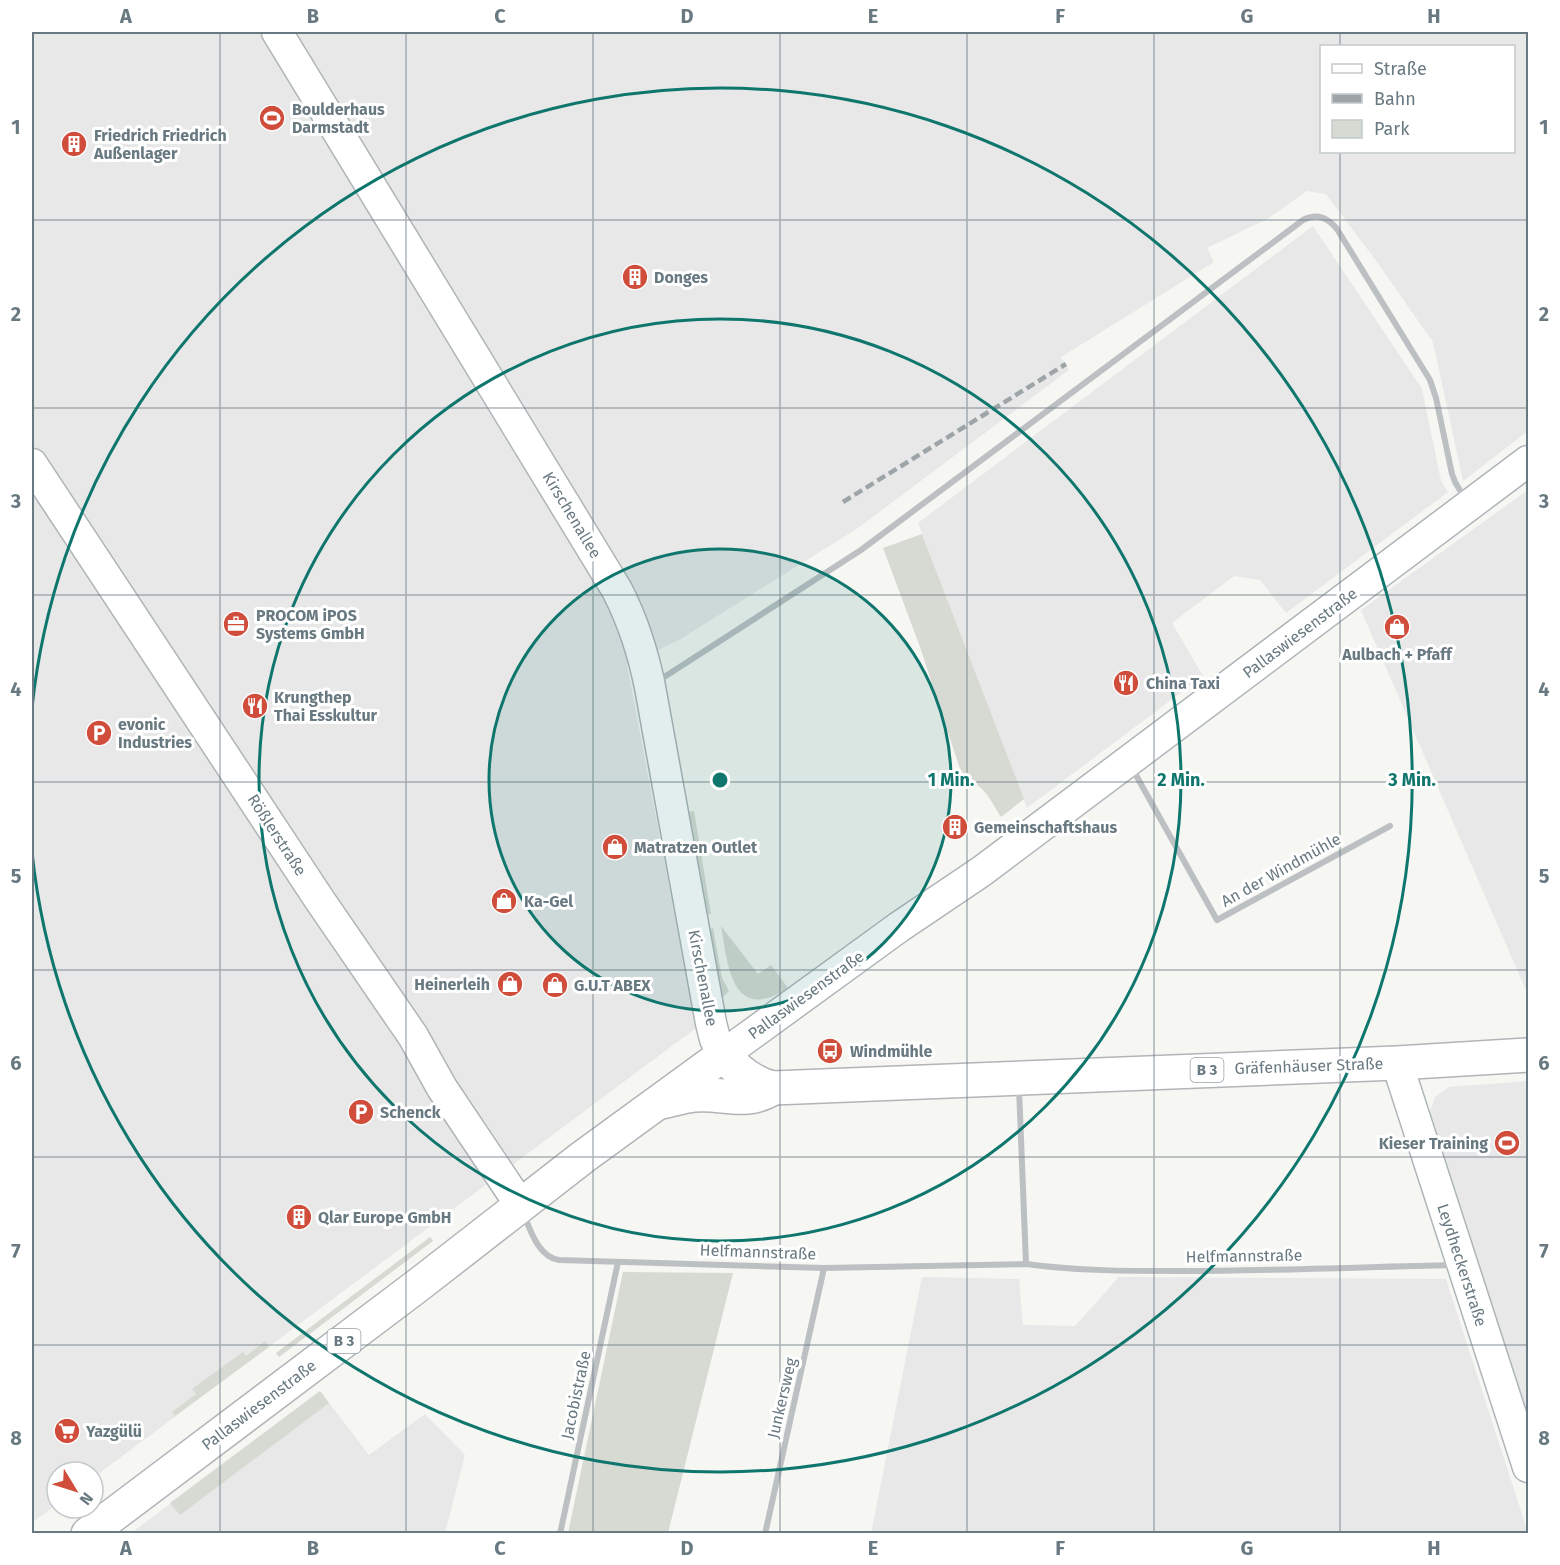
<svg xmlns="http://www.w3.org/2000/svg" width="1560" height="1565" viewBox="0 0 1560 1565" font-family="'Fira Sans',sans-serif">
  <style>
    .built { fill: #e7e8e7; fill-rule: evenodd }
    .green { fill: #d6dad3 }
    .lines { fill: none; stroke-linecap: round; stroke-linejoin: round }
    .secondary-casing { stroke: #aeb5b8; stroke-width: 33 }
    .primary-casing { stroke: #b0b5b7; stroke-width: 36 }
    .street { stroke: #bcc0c3; stroke-width: 6 }
    .secondary { stroke: #fff; stroke-width: 30 }
    .primary { stroke: #fff; stroke-width: 33 }
    .rail { stroke: #9ea5a9; stroke-width: 4.5; stroke-dasharray: 9 4.5; stroke-linecap: butt }
    .grid { fill: none; stroke: #697981; stroke-width: 1.5; stroke-opacity: 0.55 }
    .ring { fill: none; stroke: #0f766e; stroke-width: 3 }
    .labels { text-anchor: middle; dominant-baseline: central; stroke-width: 6; stroke-linejoin: round; paint-order: stroke }
    .shield { fill: #fff; stroke: #96a1a7; stroke-width: 1.5 }
    .shield-label { font-size: 15px; font-weight: bold; fill: #697981 }
    .poi-label { font-size: 16px; font-weight: bold; fill: #697981; stroke: #fff; text-anchor: start }
    .street-label { font-size: 16px; fill: #697981; stroke: #fff }
    .centre { fill: #0f766e; stroke: #fff; stroke-width: 3 }
    .ring-label { font-size: 18px; text-anchor: middle; font-weight: bold; fill: #0f766e; stroke: #fff; stroke-width: 6; stroke-linejoin: round; paint-order: stroke }
    .neatline { fill: none; stroke: #697981; stroke-width: 2 }
    .grid-label { font-size: 20px; text-anchor: middle; font-weight: bold; fill: #697981 }
  </style>
  <rect width="100%" height="100%" fill="#f6f6f3"/>
  <g class="built">
    <path d="M32,32H1528V431L1463,481L1433,342L1377,262L1326,194L1307,191L1267,219L1207,248L1214,262L1061,357L1069,370L858,528L679,640L627,665L696,1028L93,1478V1472H57V1504L32,1523ZM1322,46H1514V152H1322Z"/>
    <polygon points="1313,226 1422,389 1441,481 1448,492 1286,613 1260,580 1234,576 1172,623 1203,676 1027,808 918,523"/>
    <polygon points="1528,490 1528,995 1361,610"/>
    <polygon points="1528,1081 1528,1417 1431,1119 1430,1111 1435,1097 1449,1087"/>
    <polygon points="922,1277 1019,1279 1023,1325 1075,1326 1119,1277 1446,1279 1528,1533 871,1533"/>
    <polygon points="320,1391 369,1455 425,1414 465,1455 445,1533 130,1534"/>
  </g>
  <g class="green">
    <path d="M922,534L1024,799L1001,817C992,803 983,781 964,781L920,647L883,548Z"/>
    <polygon points="694,811 711,914 705,915 682,813"/>
    <path d="M721,926L758,974L771,965L788,988C732,1024 728,967 721,926Z"/>
    <polygon points="713,928 722,978 729,991 722,998 718,991 707,931"/>
    <polygon points="430,1237 433,1241 279,1357 276,1353"/>
    <polygon points="623,1272 733,1273 668,1533 568,1533"/>
    <polygon points="265,1341 269,1347 175,1416 172,1412 196,1394 192,1389 243,1352 246,1356"/>
    <polygon points="320,1391 329,1403 180,1515 170,1503"/>
  </g>
  <g class="lines">
    <g class="secondary-casing">
      <g id="secondary">
        <path d="M277,32L617,590C633,621 643,652 650,687L711,1023L715,1039L723,1055L899,927L982,871L1528,461"/>
        <polyline points="32,464 319,899 413,1036 442,1088 521,1206"/>
        <polyline points="1397,1063 1528,1467"/>
      </g>
    </g>
    <g class="primary-casing">
      <g id="primary">
        <path d="M661,1102C672,1100 683,1096 694,1095C723,1092 745,1106 773,1088"/>
        <path d="M88,1534L417,1286L583,1157L723,1055C737,1070 753,1084 773,1088L1397,1063L1528,1055"/>
      </g>
    </g>
    <g class="street">
      <path d="M658,681L861,550L1303,220C1317,213 1327,217 1337,229L1430,380L1436,398L1452,474L1455,482L1464,497"/>
      <polyline points="1132,768 1217,920 1390,826"/>
      <polyline points="1019,1088 1026,1264"/>
      <path d="M524,1215C531,1232 539,1257 559,1260L824,1268L1026,1264C1077,1271 1129,1271 1181,1271C1272,1271 1363,1267 1454,1265"/>
      <polyline points="560,1534 618,1262"/>
      <polyline points="765,1534 824,1268"/>
    </g>
    <use href="#secondary" class="secondary"/>
    <use href="#primary" class="primary"/>
    <polyline class="rail" points="843,502 1066,364"/>
  </g>
  <path class="grid" d="M220,32V1534M406,32V1534M593,32V1534M780,32V1534M967,32V1534M1154,32V1534M1340,32V46M1340,152V1534M32,220H1528M32,408H1528M32,595H1528M32,782H1528M32,970H1528M32,1157H1528M32,1345H1528"/>
  <circle cx="720" cy="780" r="231" fill="#0f766e" fill-opacity=".12"/>
  <g class="ring">
    <circle cx="720" cy="780" r="231"/>
    <circle cx="720" cy="780" r="461"/>
    <path d="M32 708A692 692 0 1 1 32 852"/>
  </g>
  <defs>
    <g id="stadium-disc" transform="scale(1.35)"><circle r="9.5" fill="#cf4d3a" stroke="#fff"/><path d="M0-5a6.5 5 0 1 0 0 10a6.5 5 0 1 0 0-10ZM-3.5-1.8h7v3.6h-7Z" fill="#fff"/></g>
    <g id="building-disc" transform="scale(1.35)"><circle r="9.5" fill="#cf4d3a" stroke="#fff"/><path d="M-4-6H4V6H1V3H-1V6H-4ZM-2.5-4.3h1.7v1.8h-1.7ZM.8-4.3h1.7v1.8H.8ZM-2.5-1h1.7V.8h-1.7ZM.8-1h1.7V.8H.8Z" fill="#fff"/></g>
    <g id="office-disc" transform="scale(1.35)"><circle r="9.5" fill="#cf4d3a" stroke="#fff"/><path d="M-6-3h4V-5.5h4V-3h4V5H-6ZM-1-4.5V-3h2v-1.5ZM-6 0V1H6V0Z" fill="#fff"/></g>
    <g id="shop-disc" transform="scale(1.35)"><circle r="9.5" fill="#cf4d3a" stroke="#fff"/><path d="M-5-2.5h2.3a2.7 3.5 0 0 1 5.4 0H5L5.5 6h-11ZM-1.5-2.5h3a1.5 2.3 0 0 0-3 0Z" fill="#fff"/></g>
    <g id="restaurant-disc" transform="scale(1.35)"><circle r="9.5" fill="#cf4d3a" stroke="#fff"/><path d="M-5-6h1v4h1v-4h1v4h1v-4h1v5L-1.5 .5V6h-2V.5L-5-1ZM5-6V6H3V1.5H1.5Q1.5-4 5-6Z" fill="#fff"/></g>
    <g id="parking-disc" transform="scale(1.35)"><circle r="9.5" fill="#cf4d3a" stroke="#fff"/><path d="M-3.5-5.5H1a3.5 3.5 0 0 1 0 7H-1V5.5H-3.5ZM-1-3.4V-.6H.8a1.4 1.4 0 0 0 0-2.8Z" fill="#fff"/></g>
    <g id="bus-disc" transform="scale(1.35)"><circle r="9.5" fill="#cf4d3a" stroke="#fff"/><path d="M-5-6H5V4H4V6H2V4H-2V6H-4V4H-5ZM-3.5-4V0h7V-4ZM-3.5 1.2v1.5H-2V1.2ZM2 1.2v1.5H3.5V1.2Z" fill="#fff"/></g>
    <g id="supermarket-disc" transform="scale(1.35)"><circle r="9.5" fill="#cf4d3a" stroke="#fff"/><path d="M-6-5.5h2.5l.6 2H6L4.5 2H-2.5L-4.4-4H-6ZM-1.5 3.2a1.3 1.3 0 1 0 .1 0ZM3 3.2a1.3 1.3 0 1 0 .1 0Z" fill="#fff"/></g>
  </defs>
  <g fill-rule="evenodd">
    <use href="#stadium-disc" x="272" y="118"/>
    <use href="#building-disc" x="74" y="144"/>
    <use href="#building-disc" x="635" y="277"/>
    <use href="#office-disc" x="236" y="624"/>
    <use href="#shop-disc" x="1397" y="627"/>
    <use href="#restaurant-disc" x="1126" y="683"/>
    <use href="#restaurant-disc" x="255" y="706"/>
    <use href="#parking-disc" x="99" y="733"/>
    <use href="#building-disc" x="955" y="827"/>
    <use href="#shop-disc" x="615" y="847"/>
    <use href="#shop-disc" x="504" y="901"/>
    <use href="#shop-disc" x="510" y="984"/>
    <use href="#shop-disc" x="555" y="985"/>
    <use href="#bus-disc" x="830" y="1051"/>
    <use href="#parking-disc" x="361" y="1112"/>
    <use href="#stadium-disc" x="1507" y="1143"/>
    <use href="#building-disc" x="299" y="1217"/>
    <use href="#supermarket-disc" x="67" y="1431"/>
  </g>
  <g class="labels">
    <g class="shield">
      <rect x="1190.5" y="1058" width="33" height="24" rx="4.5"/>
      <rect x="327.5" y="1329" width="33" height="24" rx="4.5"/>
    </g>
    <g class="shield-label">
      <text x="1207" y="1070">B 3</text>
      <text x="344" y="1341">B 3</text>
    </g>
    <g class="poi-label">
      <text x="292" y="109">Boulderhaus<tspan x="292" dy="18">Darmstadt</tspan></text>
      <text x="94" y="135">Friedrich Friedrich<tspan x="94" dy="18">Außenlager</tspan></text>
      <text x="654" y="277">Donges</text>
      <text x="256" y="615">PROCOM iPOS<tspan x="256" dy="18">Systems GmbH</tspan></text>
      <text x="1397" y="654" text-anchor="middle">Aulbach + Pfaff</text>
      <text x="1146" y="683">China Taxi</text>
      <text x="274" y="697">Krungthep<tspan x="274" dy="18">Thai Esskultur</tspan></text>
      <text x="118" y="724">evonic<tspan x="118" dy="18">Industries</tspan></text>
      <text x="974" y="827">Gemeinschaftshaus</text>
      <text x="634" y="847">Matratzen Outlet</text>
      <text x="524" y="901">Ka-Gel</text>
      <text x="490" y="984" text-anchor="end">Heinerleih</text>
      <text x="574" y="985">G.U.T ABEX</text>
      <text x="850" y="1051">Windmühle</text>
      <text x="380" y="1112">Schenck</text>
      <text x="1488" y="1143" text-anchor="end">Kieser Training</text>
      <text x="318" y="1217">Qlar Europe GmbH</text>
      <text x="86" y="1431">Yazgülü</text>
    </g>
    <g class="street-label">
      <text transform="translate(572 515) rotate(59)">Kirschenallee</text>
      <text transform="translate(1300 633) rotate(-37)">Pallaswiesenstraße</text>
      <text transform="translate(277 835) rotate(57)">Rößlerstraße</text>
      <text transform="translate(1281 870) rotate(-29)">An der Windmühle</text>
      <text transform="translate(703 978) rotate(79)">Kirschenallee</text>
      <text transform="translate(806 995) rotate(-36)">Pallaswiesenstraße</text>
      <text transform="translate(1309 1066) rotate(-2)">Gräfenhäuser Straße</text>
      <text transform="translate(758 1252) rotate(2)">Helfmannstraße</text>
      <text transform="translate(1244 1256) rotate(-1)">Helfmannstraße</text>
      <text transform="translate(1462 1265) rotate(72)">Leydheckerstraße</text>
      <text transform="translate(576 1395) rotate(-78)">Jacobistraße</text>
      <text transform="translate(782 1398) rotate(-77)">Junkersweg</text>
      <text transform="translate(259 1405) rotate(-37)">Pallaswiesenstraße</text>
    </g>
  </g>
  <circle cx="720" cy="780" r="9" class="centre"/>
  <g class="ring-label">
    <text x="951" y="786">1 Min.</text>
    <text x="1181" y="786">2 Min.</text>
    <text x="1412" y="786">3 Min.</text>
  </g>
  <rect width="1560" height="1565" fill="none" stroke="#ffffff" stroke-width="66"/>
  <rect x="1320" y="45" width="195" height="108" fill="#ffffff" stroke="#c3c9cd" stroke-width="1.5"/>
  <rect x="1332" y="64" width="30" height="9" fill="#ffffff" stroke="#c3c9cd" stroke-width="1.5"/>
  <text x="1374" y="75" font-size="18" fill="#697981">Straße</text>
  <rect x="1332" y="94" width="30" height="9" fill="#9ea5a9" stroke="#c3c9cd" stroke-width="1.5"/>
  <text x="1374" y="105" font-size="18" fill="#697981">Bahn</text>
  <rect x="1332" y="120" width="30" height="18" fill="#d6dad3" stroke="#c3c9cd" stroke-width="1.5"/>
  <text x="1374" y="135" font-size="18" fill="#697981">Park</text>
  <g transform="translate(75 1490) rotate(128)"><circle r="28" fill="#ffffff" stroke="#c3c9cd" stroke-width="1.5"/>
  <path d="M0-4.5L10 22L0 15L-10 22Z" fill="#cf4d3a"/>
  <text y="-9" font-size="16" font-weight="bold" text-anchor="middle" fill="#697981">N</text>
  </g>
  <rect x="33" y="33" width="1494" height="1499" class="neatline"/>
  <g class="grid-label">
    <text x="126" y="23">A</text>
    <text x="313" y="23">B</text>
    <text x="500" y="23">C</text>
    <text x="687" y="23">D</text>
    <text x="873" y="23">E</text>
    <text x="1060" y="23">F</text>
    <text x="1247" y="23">G</text>
    <text x="1434" y="23">H</text>
    <text x="16" y="134">1</text>
    <text x="1544" y="134">1</text>
    <text x="16" y="321">2</text>
    <text x="1544" y="321">2</text>
    <text x="16" y="508">3</text>
    <text x="1544" y="508">3</text>
    <text x="16" y="696">4</text>
    <text x="1544" y="696">4</text>
    <text x="16" y="883">5</text>
    <text x="1544" y="883">5</text>
    <text x="16" y="1070">6</text>
    <text x="1544" y="1070">6</text>
    <text x="16" y="1258">7</text>
    <text x="1544" y="1258">7</text>
    <text x="16" y="1445">8</text>
    <text x="1544" y="1445">8</text>
    <text x="126" y="1555">A</text>
    <text x="313" y="1555">B</text>
    <text x="500" y="1555">C</text>
    <text x="687" y="1555">D</text>
    <text x="873" y="1555">E</text>
    <text x="1060" y="1555">F</text>
    <text x="1247" y="1555">G</text>
    <text x="1434" y="1555">H</text>
  </g>
</svg>
